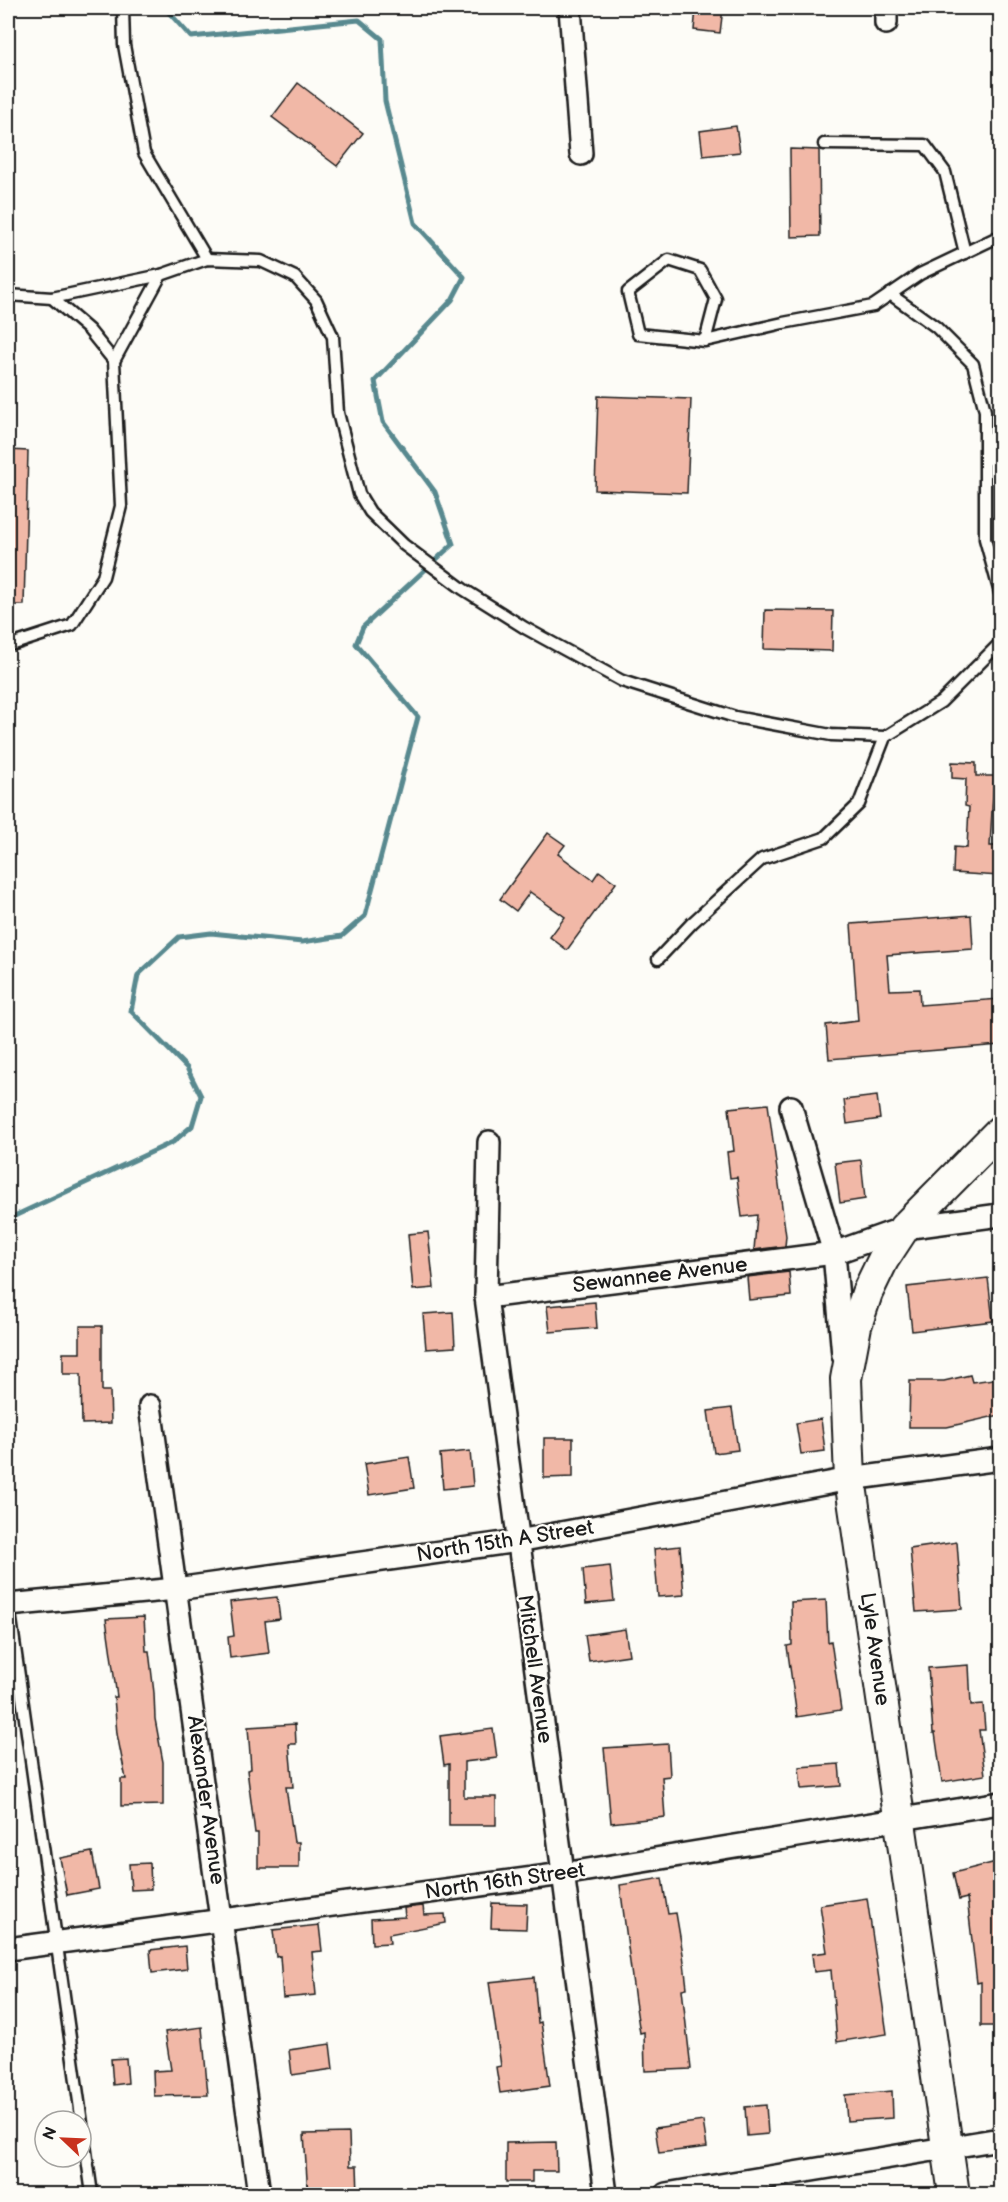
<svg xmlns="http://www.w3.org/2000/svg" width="1008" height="2202" viewBox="0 0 1008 2202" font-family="'Balsamiq Sans',sans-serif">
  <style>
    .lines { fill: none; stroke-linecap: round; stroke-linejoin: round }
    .stream { stroke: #59898f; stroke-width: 5 }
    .building { fill: #f1b8a7; stroke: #1c1c1c; stroke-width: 1.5 }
    .service-casing { stroke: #1c1c1c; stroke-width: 15 }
    .minor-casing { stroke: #1c1c1c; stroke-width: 26 }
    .secondary-casing { stroke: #1c1c1c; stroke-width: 34 }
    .service { stroke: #fdfcf7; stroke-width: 10 }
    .minor { stroke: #fdfcf7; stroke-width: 21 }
    .secondary { stroke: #fdfcf7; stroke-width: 30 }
    .labels { text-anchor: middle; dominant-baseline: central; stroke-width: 4.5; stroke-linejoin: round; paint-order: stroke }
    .street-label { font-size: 21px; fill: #1c1c1c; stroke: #fdfcf7 }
  </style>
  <rect width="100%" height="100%" fill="#fdfcf7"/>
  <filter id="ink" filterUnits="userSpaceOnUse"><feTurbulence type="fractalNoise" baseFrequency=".0167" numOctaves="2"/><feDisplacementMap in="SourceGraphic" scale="12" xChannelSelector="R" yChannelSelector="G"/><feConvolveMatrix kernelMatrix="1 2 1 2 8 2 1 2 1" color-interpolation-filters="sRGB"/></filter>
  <g filter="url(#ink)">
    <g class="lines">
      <polyline class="stream" points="8,1219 173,1142 192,1126 201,1096 187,1068 131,1011 138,975 179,937 211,933 302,942 342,936 365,916 418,717 356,644 363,627 453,544 435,492 383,422 375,381 452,300 464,277 415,223 385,101 382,39 359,20 191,37 165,8"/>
    </g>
    <g class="building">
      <polygon points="696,8 723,8 720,33 694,30"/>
      <polygon points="298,83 363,133 337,166 272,117"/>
      <polygon points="736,126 740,152 703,156 700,131"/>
      <polygon points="790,149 819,150 820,236 791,237"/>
      <polygon points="598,396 691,399 687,493 595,490"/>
      <polygon points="8,450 28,451 24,605 8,605"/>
      <polygon points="765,610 833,611 832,651 764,649"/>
      <polygon points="952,762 976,763 976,776 994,776 990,846 1000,846 1000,876 953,873 954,847 967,848 969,807 965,806 966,779 952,778"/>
      <polygon points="548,833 565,845 558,854 593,880 599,871 616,883 567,950 550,937 565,917 530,892 516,911 500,899"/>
      <polygon points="971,915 973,949 887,955 890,990 919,989 920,1005 1000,999 1000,1045 829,1059 826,1025 858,1021 851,924"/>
      <polygon points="877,1096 880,1119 847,1124 844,1100"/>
      <polygon points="768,1104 786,1236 785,1246 754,1250 757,1215 742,1217 737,1177 730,1178 727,1152 734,1151 729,1108"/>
      <polygon points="861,1160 865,1199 840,1203 835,1163"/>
      <polygon points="428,1232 434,1288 413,1290 408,1234"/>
      <polygon points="789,1272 791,1296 749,1300 747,1277"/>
      <polygon points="988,1278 993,1321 912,1331 907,1287"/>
      <polygon points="595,1302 597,1328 550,1332 547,1306"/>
      <polygon points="453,1312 455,1347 426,1349 423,1314"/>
      <polygon points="80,1326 102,1326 102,1391 110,1391 111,1423 82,1424 81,1374 63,1374 63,1353 80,1353"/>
      <polygon points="970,1375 972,1382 1000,1378 1000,1415 947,1427 909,1427 910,1381 944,1381"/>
      <polygon points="732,1408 738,1450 714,1453 708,1411"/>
      <polygon points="821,1419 825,1451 801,1454 796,1423"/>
      <polygon points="544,1438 573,1438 573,1477 544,1478"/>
      <polygon points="470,1451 473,1486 443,1489 440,1454"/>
      <polygon points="409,1457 414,1488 369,1495 364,1464"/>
      <polygon points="957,1542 962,1609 916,1612 910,1549"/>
      <polygon points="680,1546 684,1595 658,1597 654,1549"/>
      <polygon points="610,1566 614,1601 586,1604 583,1569"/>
      <polygon points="277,1597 280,1619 265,1621 269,1653 230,1658 228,1637 234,1636 230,1602"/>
      <polygon points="826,1600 828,1642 831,1641 841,1710 797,1717 787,1646 792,1645 791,1602"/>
      <polygon points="144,1617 146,1651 149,1651 154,1693 155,1719 163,1762 163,1805 121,1806 121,1779 126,1779 117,1734 114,1697 117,1697 106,1619"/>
      <polygon points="625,1629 629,1655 589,1661 585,1635"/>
      <polygon points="969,1665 971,1705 983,1704 985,1730 979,1730 985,1775 942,1782 935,1733 933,1733 928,1668"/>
      <polygon points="295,1724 296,1744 289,1744 293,1787 286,1787 294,1842 299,1842 299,1868 258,1868 258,1833 255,1833 247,1770 251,1769 248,1727"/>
      <polygon points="493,1729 497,1758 464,1762 464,1797 496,1797 496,1825 449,1825 449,1764 444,1765 440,1736"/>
      <polygon points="668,1744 670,1776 662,1777 665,1817 611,1823 604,1748"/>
      <polygon points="839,1764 841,1786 801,1789 799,1767"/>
      <polygon points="92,1852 99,1889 67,1895 60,1858"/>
      <polygon points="1000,1861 1000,2026 981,2026 981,1982 977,1983 967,1898 959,1900 953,1873"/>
      <polygon points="150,1863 151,1889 131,1890 129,1864"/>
      <polygon points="662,1878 668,1914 676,1913 683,1954 687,1988 682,1989 691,2069 645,2071 644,2032 640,2033 635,2001 620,1885"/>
      <polygon points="867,1898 887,2034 837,2042 831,1970 814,1972 812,1954 827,1952 820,1905"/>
      <polygon points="492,1903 527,1904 526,1929 491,1928"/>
      <polygon points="423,1906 424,1915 445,1914 446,1923 389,1934 390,1943 372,1944 371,1919 405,1917 404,1908"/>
      <polygon points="319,1925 322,1951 312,1952 316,1995 283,1998 280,1956 276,1957 273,1930"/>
      <polygon points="185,1946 187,1969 152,1973 150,1950"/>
      <polygon points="534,1977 538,2023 541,2022 550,2086 500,2093 496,2067 501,2066 489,1982"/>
      <polygon points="202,2027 208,2095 154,2096 153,2071 171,2070 165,2032"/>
      <polygon points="330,2044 333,2069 292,2075 289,2050"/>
      <polygon points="126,2058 128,2083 113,2085 111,2059"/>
      <polygon points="892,2091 893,2118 847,2121 845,2095"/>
      <polygon points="766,2105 768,2134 747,2136 745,2107"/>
      <polygon points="703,2121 707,2147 659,2153 655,2128"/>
      <polygon points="349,2133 350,2166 357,2166 358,2194 308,2194 304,2134"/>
      <polygon points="556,2142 557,2171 532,2171 532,2182 506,2182 506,2143"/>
    </g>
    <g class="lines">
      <g class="service-casing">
        <g id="service">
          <polyline points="123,8 124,45 144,153 207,259"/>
          <polyline points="824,144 925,145 945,172 965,253"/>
          <polyline points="890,294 936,327 973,364 985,411 985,539 1000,593"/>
          <polyline points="8,295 52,298 161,275 207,259 261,261 295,277 316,300 333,337 338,413 359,494 370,512 404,545 463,589 525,628 622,681 735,717 831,735 885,737 941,702 1000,643"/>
          <polyline points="705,341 716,299 700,270 669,260 628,292 638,334 705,341 783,323 873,306 920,274 1000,236"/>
          <polyline points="114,361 161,275"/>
          <polyline points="8,643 14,644 72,625 103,577 121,506 114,361 89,330 52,298"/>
          <polyline points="658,959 692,923 762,859 824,838 859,804 885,737"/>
          <polyline points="9,1605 92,2194"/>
        </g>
      </g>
      <g class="minor-casing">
        <g id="minor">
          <polyline points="570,8 581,154"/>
          <polyline points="886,8 886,23"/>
          <polyline points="791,1107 834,1253 843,1355"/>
          <polyline points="489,1142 486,1297 606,2194"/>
          <polyline points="486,1297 834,1253 904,1228 1000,1215"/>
          <polyline points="150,1406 259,2194"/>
          <polyline points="8,1605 176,1589 518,1541 850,1479 1000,1459"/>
          <polyline points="8,1949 563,1874 1000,1803"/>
          <polyline points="666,2194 1000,2139"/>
        </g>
      </g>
      <g class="secondary-casing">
        <polyline id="secondary" points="954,2194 850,1479 846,1379 856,1326 867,1293 883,1260 904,1228 1000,1131"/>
      </g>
      <use href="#service" class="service"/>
      <use href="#minor" class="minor"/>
      <use href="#secondary" class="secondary"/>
    </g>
  </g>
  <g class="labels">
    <g class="street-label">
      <text transform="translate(660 1275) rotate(-7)">Sewannee Avenue</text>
      <text transform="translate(505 1541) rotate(-9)">North 15th A Street</text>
      <text transform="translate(875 1649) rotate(82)">Lyle Avenue</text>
      <text transform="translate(535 1669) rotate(82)">Mitchell Avenue</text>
      <text transform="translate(206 1800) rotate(82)">Alexander Avenue</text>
      <text transform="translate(505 1881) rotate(-8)">North 16th Street</text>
    </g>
  </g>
  <rect width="1008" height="2202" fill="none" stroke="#fdfcf7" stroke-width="30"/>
  <rect x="15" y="15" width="978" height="2172" fill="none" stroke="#1c1c1c" stroke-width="2" filter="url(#ink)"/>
  <g transform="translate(63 2139) rotate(293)"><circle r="28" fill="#fdfcf7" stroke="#a3a29f" stroke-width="1.5"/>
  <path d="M0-4.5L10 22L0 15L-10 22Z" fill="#c8321e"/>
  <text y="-9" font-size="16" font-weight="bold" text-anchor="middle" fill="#1c1c1c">N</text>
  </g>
</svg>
